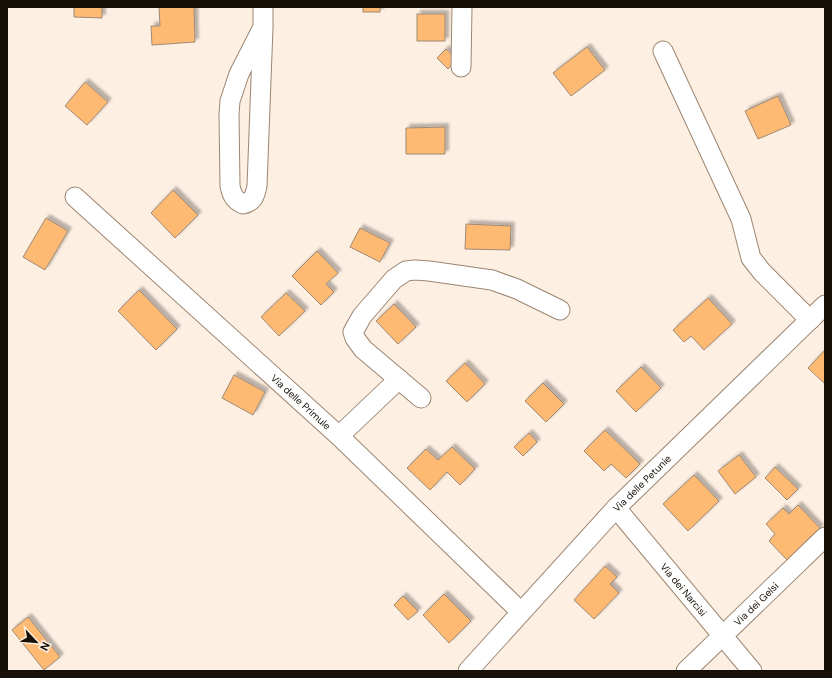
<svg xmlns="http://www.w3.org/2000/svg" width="832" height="678" viewBox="0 0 832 678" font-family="'DM Sans',sans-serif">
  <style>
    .building { fill: #feba73; stroke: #9f8975; filter: url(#shadow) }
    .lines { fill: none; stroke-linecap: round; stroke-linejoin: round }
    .minor-casing { stroke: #9c8672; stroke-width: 21 }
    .minor { stroke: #fff; stroke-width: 19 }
    .labels { text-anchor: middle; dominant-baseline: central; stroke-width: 3; stroke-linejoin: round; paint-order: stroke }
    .street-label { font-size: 10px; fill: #171008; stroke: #fdefe2 }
  </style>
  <defs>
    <filter id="shadow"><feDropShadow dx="3.5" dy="-3.5" stdDeviation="1" flood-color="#0004"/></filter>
  </defs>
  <rect width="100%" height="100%" fill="#fdefe2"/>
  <g class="building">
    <polygon points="74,7 102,7 102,18 74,17"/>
    <polygon points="159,7 194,7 195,42 152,45 151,26 160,26"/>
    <rect x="363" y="7" width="17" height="5"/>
    <rect x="417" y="14" width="28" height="27"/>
    <polygon points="587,47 605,70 571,96 553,73"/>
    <polygon points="446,49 457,59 448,69 437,58"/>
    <polygon points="85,82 108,102 87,125 65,106"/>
    <polygon points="778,96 791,125 758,139 745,111"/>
    <polygon points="445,127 445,154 406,154 406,128"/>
    <polygon points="173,190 198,215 175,238 151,213"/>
    <polygon points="46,218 68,231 45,270 23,257"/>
    <polygon points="466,224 511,226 510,250 465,249"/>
    <polygon points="360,228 390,243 380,262 350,247"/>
    <polygon points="317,251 338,273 326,284 334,292 321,305 292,276"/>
    <polygon points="139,290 177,329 156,350 118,311"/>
    <polygon points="286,293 305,311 279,336 261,317"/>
    <polygon points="708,298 732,324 704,350 691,336 684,342 673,330"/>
    <polygon points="394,304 416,327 398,344 376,321"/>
    <polygon points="825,350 825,384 808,368"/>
    <polygon points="465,363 485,384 467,402 446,381"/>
    <polygon points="641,367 661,388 636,412 616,391"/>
    <polygon points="234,375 265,392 253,415 222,398"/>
    <polygon points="543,383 564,404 546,422 525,401"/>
    <polygon points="605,430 640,464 626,478 611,464 604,471 584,451"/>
    <polygon points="529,433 537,442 523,456 514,447"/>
    <polygon points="452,447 475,469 460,485 447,472 430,490 407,468 426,449 438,460"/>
    <polygon points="739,455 756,477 735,494 718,471"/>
    <polygon points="775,467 798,489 787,500 765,478"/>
    <polygon points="694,475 719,501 688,531 663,504"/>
    <polygon points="798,505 820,528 787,560 769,541 775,534 766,524 783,508 789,514"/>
    <polygon points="605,566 617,577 610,584 619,593 594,619 574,600"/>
    <polygon points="444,594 471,621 449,643 423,615"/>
    <polygon points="403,596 418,611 408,620 394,605"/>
    <polygon points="28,617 60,657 44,670 12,630"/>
  </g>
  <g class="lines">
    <g class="minor-casing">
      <g id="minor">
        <path d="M263,7V27L257,186C255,196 253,202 243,204C234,200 232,195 230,186L229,114L230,101L239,74L263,27"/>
        <polyline points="663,51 741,219 751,258 762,272 810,320"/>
        <polyline points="461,67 462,7"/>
        <path id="s1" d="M75,197L339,436L521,612"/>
        <polyline points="421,398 363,349 355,338 353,332 362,316 394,279 406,271 415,270 429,271 492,280 517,289 560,310"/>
        <polyline points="339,436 399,379"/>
        <path id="s2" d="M616,508L752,671"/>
        <path id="s3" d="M468,671L616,508L825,305"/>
        <path id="s4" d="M686,671L825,537"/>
      </g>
    </g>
    <use href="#minor" class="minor"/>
  </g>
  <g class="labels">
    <g class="street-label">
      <text stroke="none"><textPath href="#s1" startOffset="305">Via delle Primule</textPath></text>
      <text stroke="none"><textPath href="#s3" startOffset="256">Via delle Petunie</textPath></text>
      <text stroke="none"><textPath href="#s2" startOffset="106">Via dei Narcisi</textPath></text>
      <text stroke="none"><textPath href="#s4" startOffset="97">Via dei Gelsi</textPath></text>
    </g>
  </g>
  <rect width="832" height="678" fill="none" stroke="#171008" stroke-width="16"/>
  <g transform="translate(36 642) rotate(116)" stroke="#fdefe2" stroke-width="3" paint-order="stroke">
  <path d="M0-3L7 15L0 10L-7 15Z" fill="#171008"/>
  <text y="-6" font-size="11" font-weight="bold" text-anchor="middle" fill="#171008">N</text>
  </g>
</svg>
